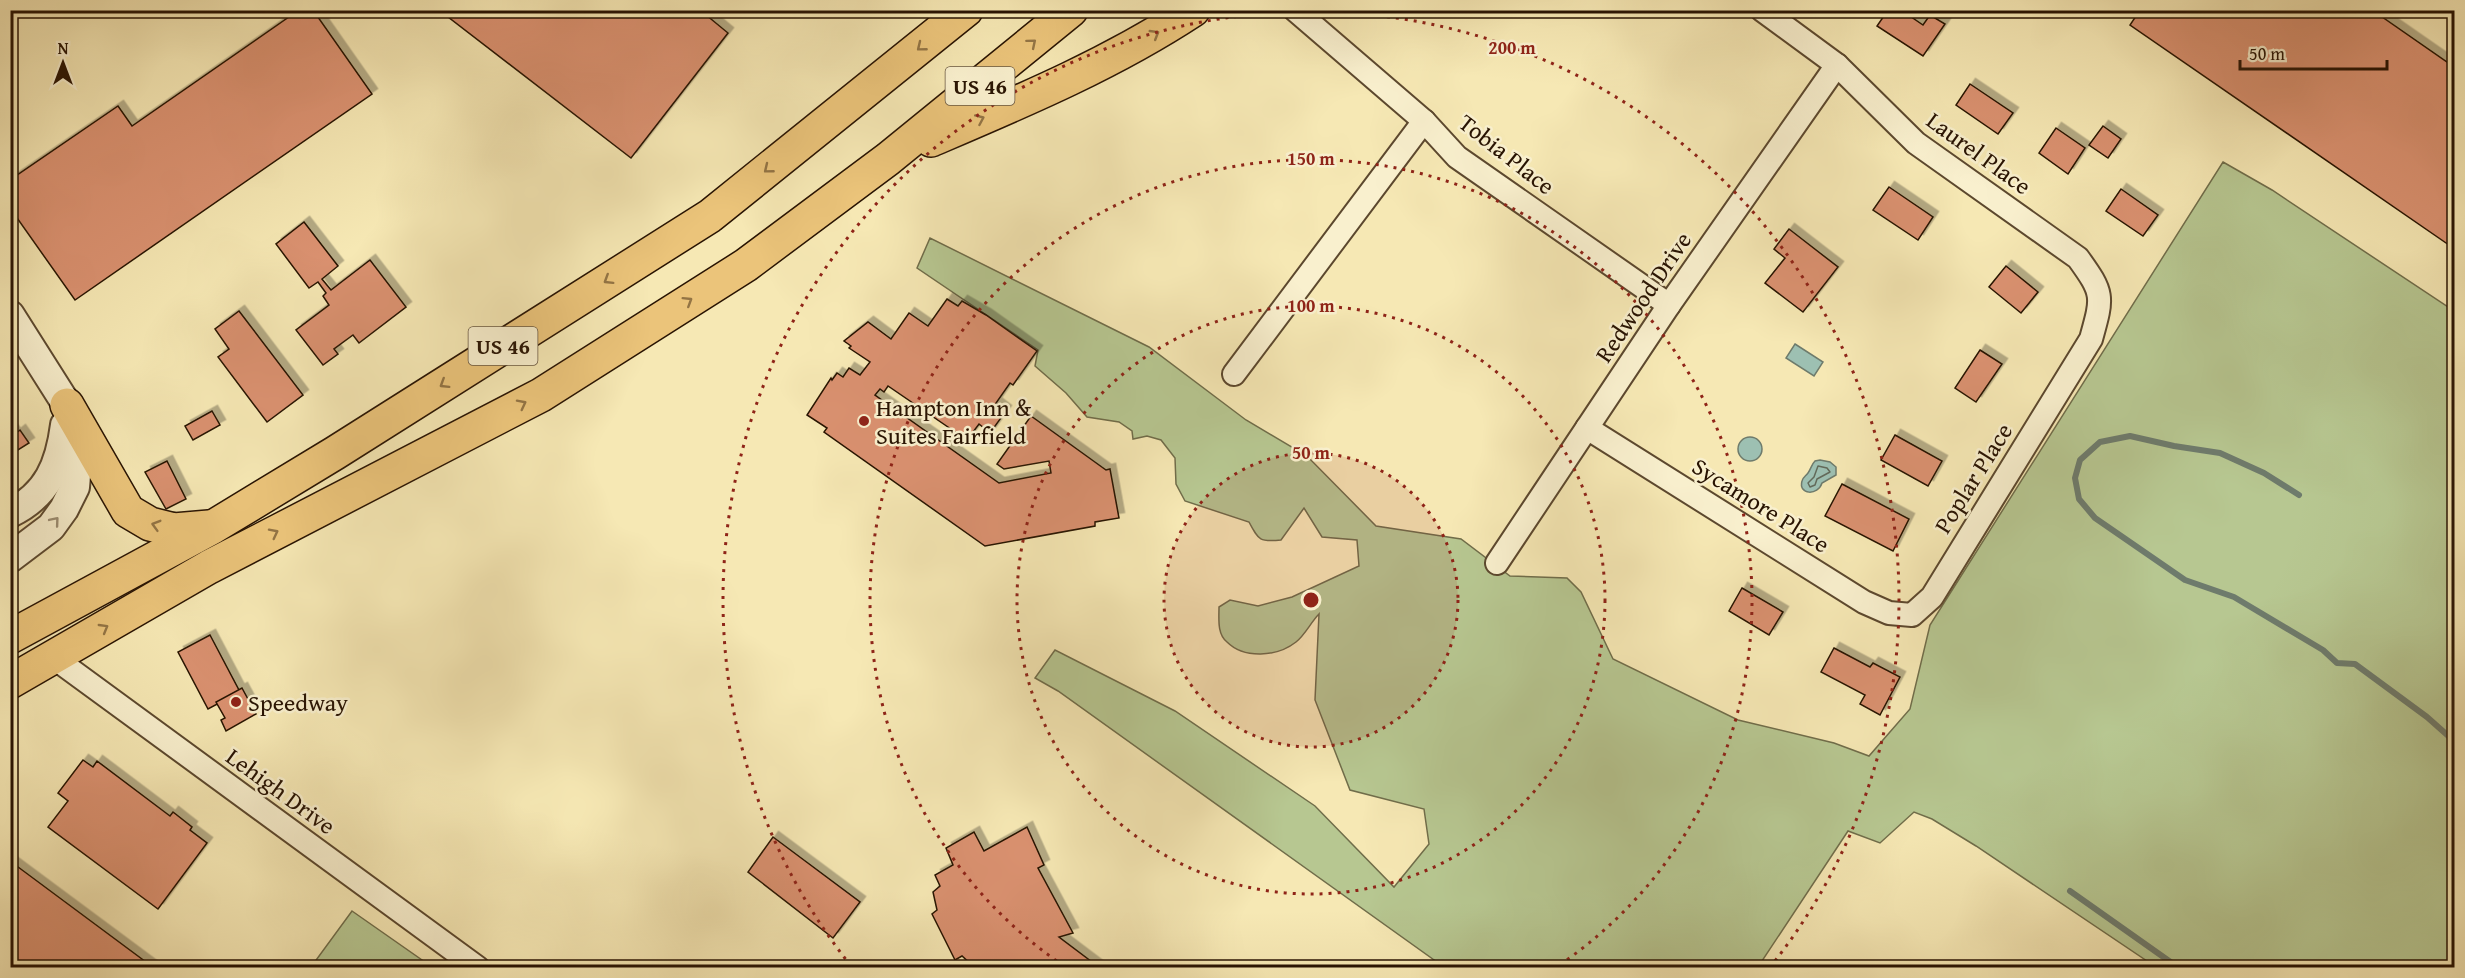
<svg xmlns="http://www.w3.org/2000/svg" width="2465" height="978" viewBox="0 0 2465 978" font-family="'Gentium Book Plus',serif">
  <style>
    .green { fill: #b7c791; stroke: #706d4a; stroke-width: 1.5 }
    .water { fill: #9dc0b2; stroke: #6e7b6c; stroke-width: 1.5 }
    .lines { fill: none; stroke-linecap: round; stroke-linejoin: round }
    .shore { stroke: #626a5a; stroke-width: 1.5 }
    .stream { stroke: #6e7b6c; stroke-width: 6 }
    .building { fill: #da9170; stroke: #281302; stroke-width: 1.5; filter: url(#shadow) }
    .minor-casing { stroke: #5c482e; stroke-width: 26 }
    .tertiary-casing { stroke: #5c482e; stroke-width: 32 }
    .trunk-casing { stroke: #281302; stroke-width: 36 }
    .minor { stroke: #f9f0ce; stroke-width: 22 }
    .tertiary { stroke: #f9f0ce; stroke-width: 28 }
    .trunk { stroke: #ebc47a; stroke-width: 33 }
    .oneway { stroke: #937444 }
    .oneway2 { stroke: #9b8d72 }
    .ring { fill: none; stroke: #8f2418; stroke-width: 3; stroke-dasharray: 3 6 }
    .poi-dot { fill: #8f2418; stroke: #f9f0ce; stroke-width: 2 }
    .labels { text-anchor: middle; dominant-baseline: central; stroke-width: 5; stroke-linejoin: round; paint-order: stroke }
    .shield { fill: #f9f0ce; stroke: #67553f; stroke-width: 1.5 }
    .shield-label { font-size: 22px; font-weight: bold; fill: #281302 }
    .street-label { font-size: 24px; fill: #281302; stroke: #f9f0ce }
    .poi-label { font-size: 24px; fill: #281302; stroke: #f9f0ce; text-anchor: start }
    .centre { fill: #8f2418; stroke: #f9f0ce; stroke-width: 3 }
    .ring-label { font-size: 18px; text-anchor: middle; font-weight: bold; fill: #8f2418; stroke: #f9f0ce; stroke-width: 5; stroke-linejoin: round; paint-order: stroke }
  </style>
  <defs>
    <filter id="shadow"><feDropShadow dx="5.5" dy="-5.5" stdDeviation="0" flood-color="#0004"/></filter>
  </defs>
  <rect width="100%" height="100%" fill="#f6e8b4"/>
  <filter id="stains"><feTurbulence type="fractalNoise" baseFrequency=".00333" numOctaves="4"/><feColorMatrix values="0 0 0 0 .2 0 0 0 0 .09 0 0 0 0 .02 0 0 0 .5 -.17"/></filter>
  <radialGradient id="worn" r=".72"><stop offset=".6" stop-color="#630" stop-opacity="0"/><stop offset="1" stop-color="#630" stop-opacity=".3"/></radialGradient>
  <g class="green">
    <path d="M2223,162L2272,190L2454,311V967H2156L1976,846L1932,819L1914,812L1880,843L1848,831L1758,967H1444L1058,691L1035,678L1055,650L1175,711L1315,806L1394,887L1429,844L1424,809L1350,790L1315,700L1319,614C1311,622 1305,635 1296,642C1277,657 1244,659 1227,642C1217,634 1219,619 1219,607L1230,600L1258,606L1292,597L1359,566L1357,540L1322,537L1304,508L1281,540C1260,542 1259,541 1249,522L1185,501L1176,484L1175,458L1161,440L1147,436L1133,439L1132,431L1119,422L1087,417L1066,393L1035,366L1038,350L917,268L930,238L1149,347L1246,420L1307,456L1376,526L1461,539L1510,576L1567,578L1581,592L1613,659L1738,720L1834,743L1869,756L1910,709L1930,625Z"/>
    <polygon points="352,911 432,967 311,967"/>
  </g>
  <g class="water">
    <polygon points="1795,344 1823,362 1814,376 1786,358"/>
    <circle cx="1750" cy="449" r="12"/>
    <path d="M1820,460L1830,462L1836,467V475L1822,483C1818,496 1798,495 1802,481C1803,477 1806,476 1808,473C1811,469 1811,465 1815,461Z"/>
  </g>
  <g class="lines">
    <polygon class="shore" points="1818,466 1827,468 1830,472 1817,479 1815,485 1810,487 1808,483 1814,477"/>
    <g class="stream">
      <polyline points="2299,495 2264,473 2220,453 2174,446 2130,436 2100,442 2080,460 2075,478 2079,499 2095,518 2185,580 2234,597 2323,650 2337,663 2355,664 2427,717 2454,741"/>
      <polyline points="2070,891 2179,968"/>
    </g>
  </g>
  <g class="building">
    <polygon points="299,10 313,10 372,94 75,300 10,208 10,180 118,106 132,126"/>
    <polygon points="439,10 700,10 728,33 631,158"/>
    <polygon points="1888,10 1901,10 1923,25 1930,15 1945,24 1923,56 1877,26"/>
    <polygon points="2140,10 2372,10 2454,67 2454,237 2449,245 2130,25"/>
    <polygon points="1970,84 2013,113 1998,134 1956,105"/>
    <polygon points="2103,126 2121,139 2108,158 2089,145"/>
    <polygon points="2056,128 2085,148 2068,174 2039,153"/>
    <polygon points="1889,187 1933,217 1918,240 1873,210"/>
    <polygon points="2121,189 2158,215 2143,236 2106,211"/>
    <polygon points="304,222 338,266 322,279 331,290 370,260 406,307 359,343 353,335 334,349 338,354 323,365 296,330 329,305 323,296 326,293 318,282 309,288 276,244"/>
    <polygon points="1789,229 1838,267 1803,312 1765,283 1785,258 1774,249"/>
    <polygon points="2006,266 2038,292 2021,313 1989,287"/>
    <polygon points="947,299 958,306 962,301 986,315 1037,351 1013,385 1010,383 996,403 1006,411 990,433 979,424 967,440 888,386 884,392 880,389 875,395 999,483 1051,473 1049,461 1004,469 997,464 1031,416 1106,470 1110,469 1119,518 1095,522 1095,526 985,546 824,432 827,428 807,415 831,378 832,380 837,373 843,377 849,368 860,375 870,362 849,348 851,346 844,341 868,322 891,339 909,313 928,326"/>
    <polygon points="239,311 303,395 267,422 218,357 229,349 215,329"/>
    <polygon points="1980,350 2002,364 1976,402 1955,388"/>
    <polygon points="212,411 220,425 193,440 185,426"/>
    <polygon points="10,427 15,434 20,430 29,443 10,455"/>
    <polygon points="1895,435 1942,461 1928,486 1881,460"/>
    <polygon points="167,461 186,499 166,509 145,472"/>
    <polygon points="1842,484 1909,519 1893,551 1825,516"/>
    <polygon points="1742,588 1783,612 1769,635 1729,611"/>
    <polygon points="210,635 240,692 208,709 178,652"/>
    <polygon points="1834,648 1870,667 1873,663 1900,677 1880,715 1860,704 1865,695 1821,672"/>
    <polygon points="242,688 256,714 226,731 221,720 225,718 216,702"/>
    <polygon points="83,760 93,767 97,761 170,816 173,812 192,827 190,830 207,843 158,909 48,827 68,801 58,793"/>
    <polygon points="1027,827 1044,865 1038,868 1073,933 1059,937 1100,968 979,968 972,965 962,956 955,960 932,914 937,910 933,892 940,886 935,875 953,865 946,848 974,832 984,851"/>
    <polygon points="773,837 860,902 833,938 748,872"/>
    <polygon points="10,861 154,968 10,968"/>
  </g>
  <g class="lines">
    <g class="minor-casing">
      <g id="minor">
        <polyline points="1295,10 1424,121 1457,157 1669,305"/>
        <polyline points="1234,374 1424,121"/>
        <path d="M1587,428L1864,602L1889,613L1912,615L1932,597L2091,339C2103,296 2104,294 2078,258L1916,143L1837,65L1762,10"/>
        <polyline points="1497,563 1669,305 1837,65"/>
        <polyline points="53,657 478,968"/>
      </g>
    </g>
    <g class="tertiary-casing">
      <g id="tertiary">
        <polyline points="10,315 67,405 78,453 75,487 64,509 51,527 10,558"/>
        <path d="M10,513C48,495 60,464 65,425"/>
      </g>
    </g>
    <g class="trunk-casing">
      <g id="trunk">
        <path d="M931,140C1020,102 1111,64 1193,10"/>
        <polyline points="67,405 128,511 150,524 174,530 209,527"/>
        <polyline points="10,637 213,527 335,453 710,216 966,10"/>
        <polyline points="10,682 209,567 541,395 746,265 888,159 1071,10"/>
      </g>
    </g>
    <use href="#minor" class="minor"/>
    <use href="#tertiary" class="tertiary"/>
    <use href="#trunk" class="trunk"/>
  </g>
  <defs><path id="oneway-chevron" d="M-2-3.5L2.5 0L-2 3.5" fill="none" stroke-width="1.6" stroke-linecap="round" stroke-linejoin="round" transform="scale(1.5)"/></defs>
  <g class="oneway">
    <use href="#oneway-chevron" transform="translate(1155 34) rotate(-31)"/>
    <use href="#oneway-chevron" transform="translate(1032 43) rotate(-40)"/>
    <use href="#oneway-chevron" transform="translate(921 47) rotate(141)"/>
    <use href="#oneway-chevron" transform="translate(980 119) rotate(-24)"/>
    <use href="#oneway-chevron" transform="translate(768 169) rotate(141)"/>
    <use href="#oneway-chevron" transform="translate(608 280) rotate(148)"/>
    <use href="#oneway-chevron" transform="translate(688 301) rotate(-32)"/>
    <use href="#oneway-chevron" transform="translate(444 384) rotate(148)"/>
    <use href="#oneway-chevron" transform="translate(522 404) rotate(-27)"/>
    <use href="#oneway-chevron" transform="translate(156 525) rotate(-164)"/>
    <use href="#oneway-chevron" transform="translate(274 533) rotate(-27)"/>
    <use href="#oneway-chevron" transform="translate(104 628) rotate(-30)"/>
  </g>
  <use class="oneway2" href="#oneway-chevron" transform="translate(55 521) rotate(-50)"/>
  <circle cx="1311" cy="600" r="147" fill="#8f2418" fill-opacity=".12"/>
  <g class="ring">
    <circle cx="1311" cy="600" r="147"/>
    <circle cx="1311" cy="600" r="294"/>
    <path d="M1064 966A441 441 0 1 1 1558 966"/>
    <path d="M851 966A588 588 0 1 1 1771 966"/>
  </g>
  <g class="poi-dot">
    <circle cx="864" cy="421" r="6"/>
    <circle cx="236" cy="702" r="6"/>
  </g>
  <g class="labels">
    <g class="shield">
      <rect x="945.5" y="67" width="69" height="38" rx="4.5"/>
      <rect x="468.5" y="327" width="69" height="38" rx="4.5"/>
    </g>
    <g class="shield-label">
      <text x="980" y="86">US 46</text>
      <text x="503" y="346">US 46</text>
    </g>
    <g class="street-label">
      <text transform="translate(1979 153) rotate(36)">Laurel Place</text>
      <text transform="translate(1507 154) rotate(38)">Tobia Place</text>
      <text transform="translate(1643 297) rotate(-56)">Redwood Drive</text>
      <text transform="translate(1973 478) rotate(-58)">Poplar Place</text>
      <text transform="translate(1761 505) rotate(32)">Sycamore Place</text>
      <text transform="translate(281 791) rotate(36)">Lehigh Drive</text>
    </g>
    <g class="poi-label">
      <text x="876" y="407">Hampton Inn &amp;<tspan x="876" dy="28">Suites Fairfield</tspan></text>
      <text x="248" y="702">Speedway</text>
    </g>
  </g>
  <circle cx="1311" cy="600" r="9" class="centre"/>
  <g class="ring-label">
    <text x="1512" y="54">200 m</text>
    <text x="1311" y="165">150 m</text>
    <text x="1311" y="312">100 m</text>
    <text x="1311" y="459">50 m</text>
  </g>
  <rect width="2465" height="978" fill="none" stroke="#f6e8b4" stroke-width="36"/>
  <rect x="12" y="12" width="2441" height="954" fill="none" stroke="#281302" stroke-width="3"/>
  <rect x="18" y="18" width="2429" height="942" fill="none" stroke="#281302" stroke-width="1.5"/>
  <g transform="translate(63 63)" stroke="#f9f0ce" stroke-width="4.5" paint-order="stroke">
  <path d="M0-4.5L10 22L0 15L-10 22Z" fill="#281302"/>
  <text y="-9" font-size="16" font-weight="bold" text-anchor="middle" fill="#281302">N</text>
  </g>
  <path d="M2240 60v9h147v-9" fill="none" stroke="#281302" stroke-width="3"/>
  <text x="2249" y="60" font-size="18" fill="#281302" stroke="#f9f0ce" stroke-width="4.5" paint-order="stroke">50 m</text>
  <rect width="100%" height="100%" filter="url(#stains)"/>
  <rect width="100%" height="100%" fill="url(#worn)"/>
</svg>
